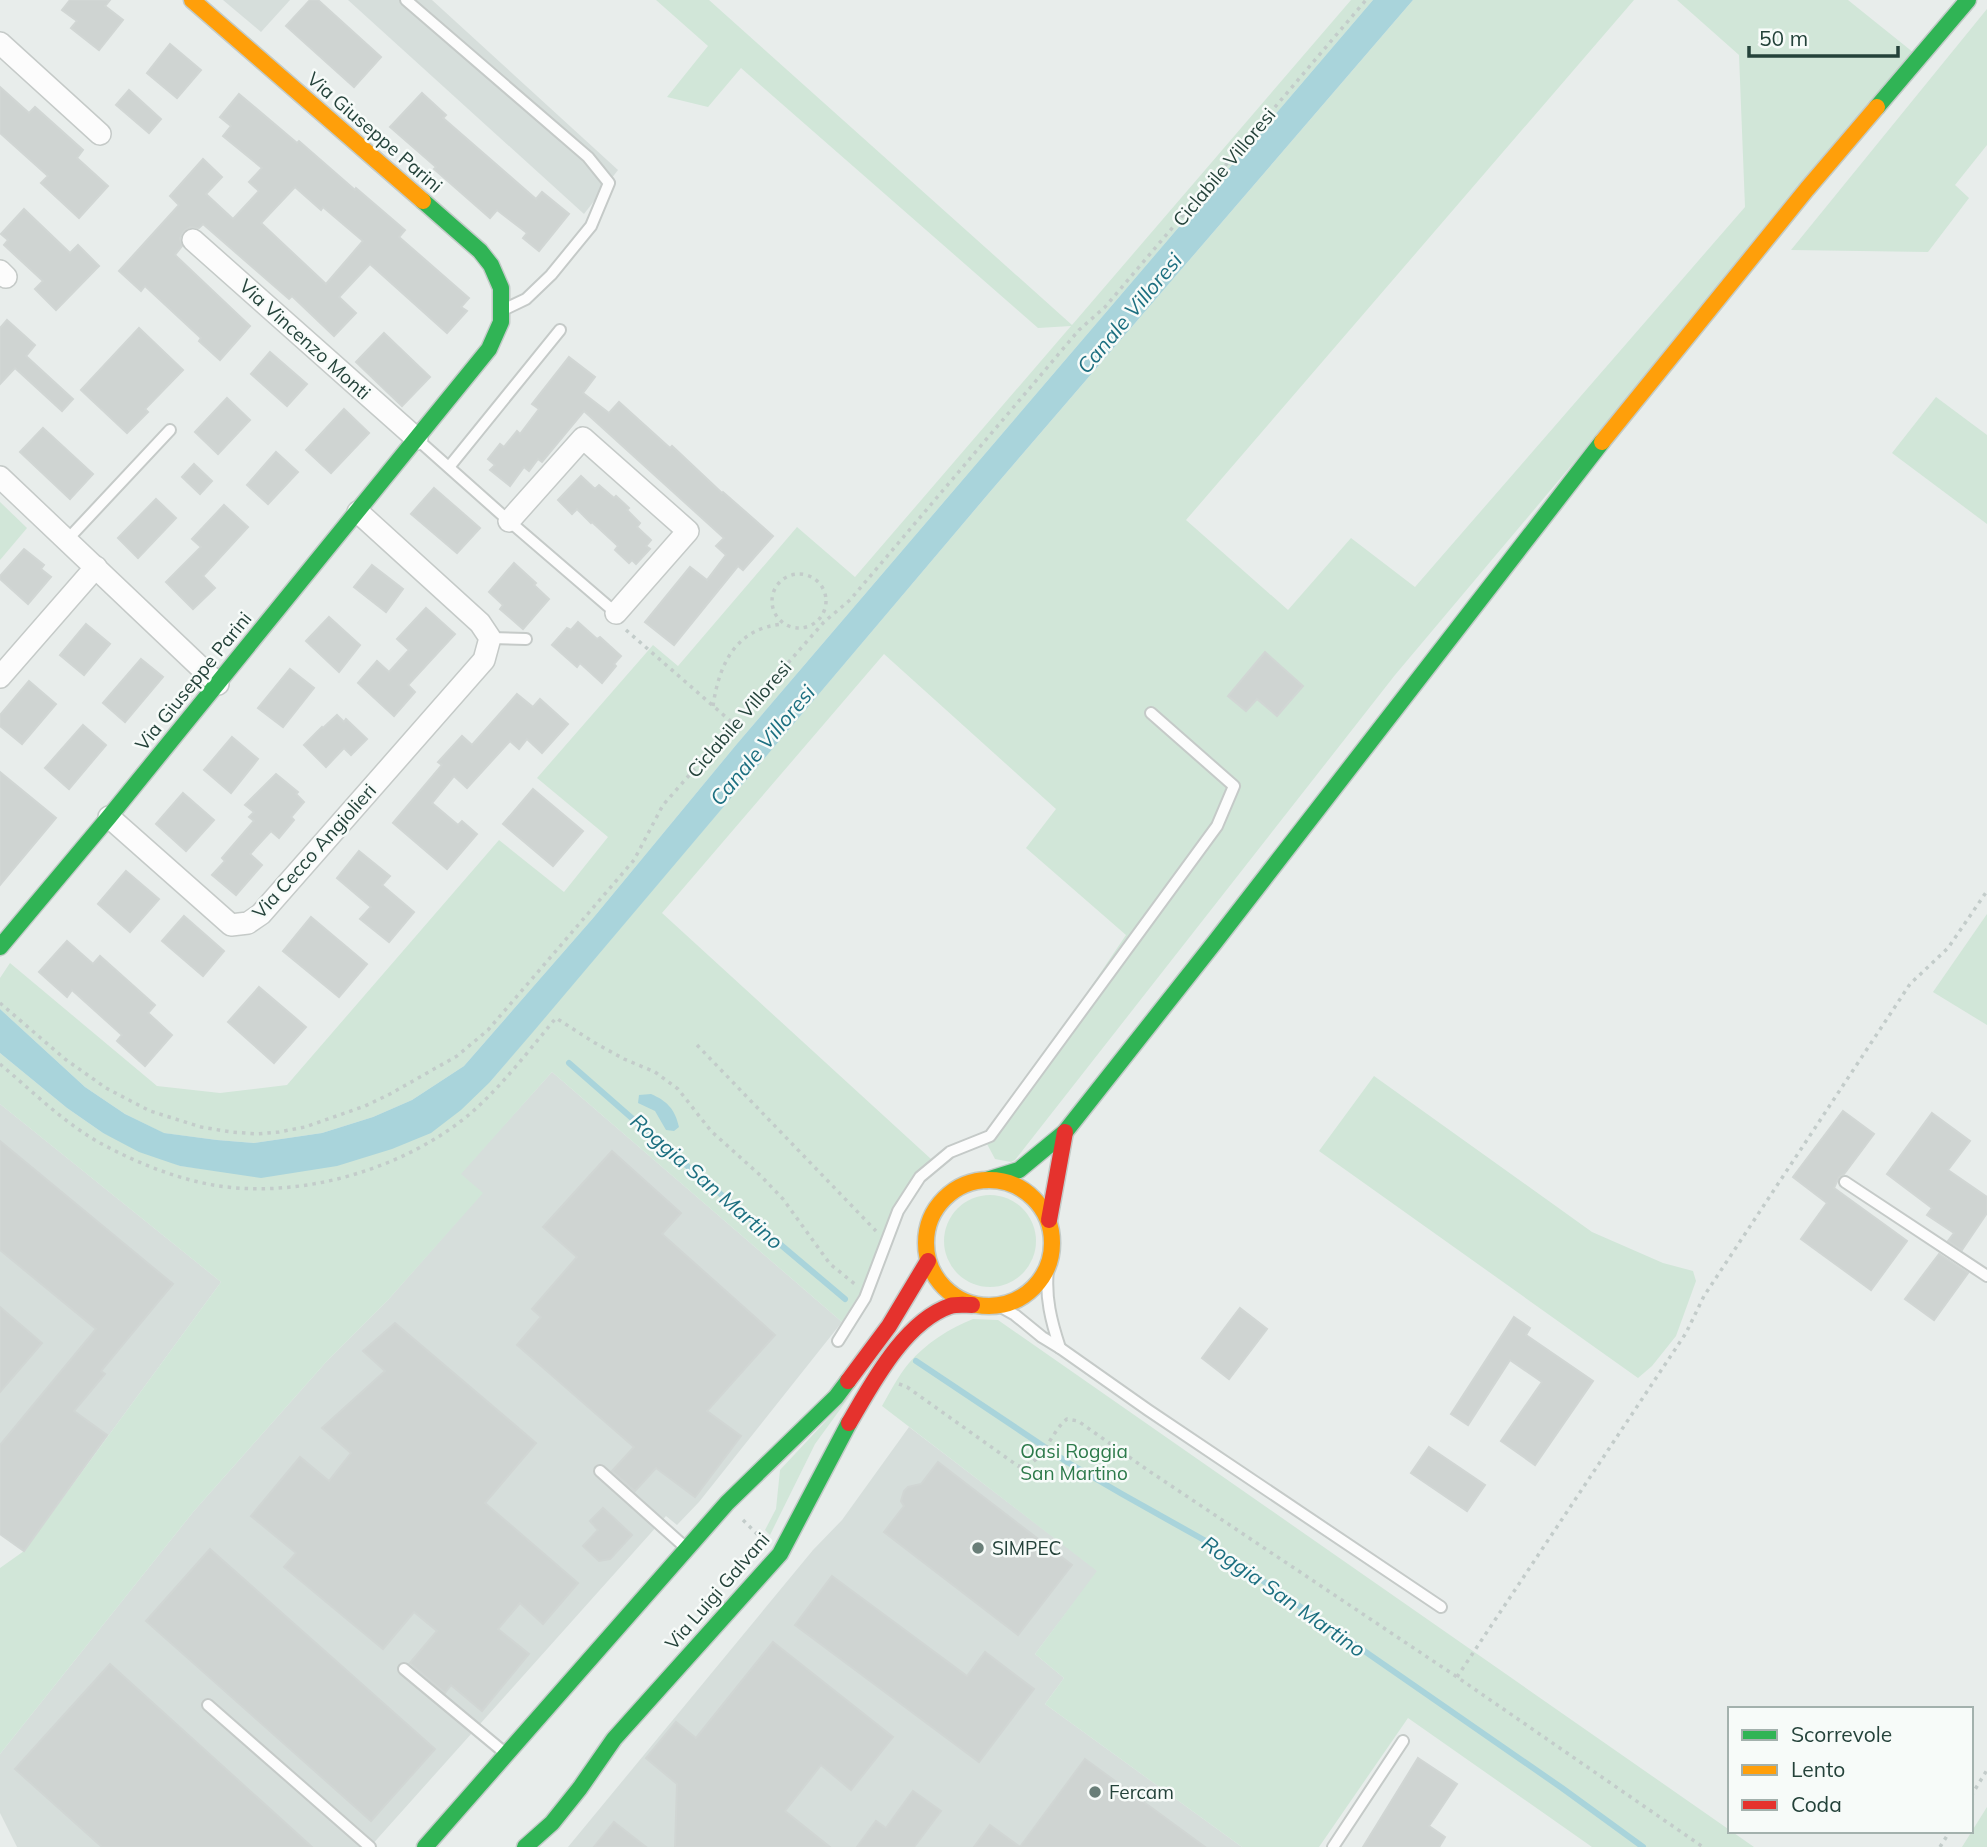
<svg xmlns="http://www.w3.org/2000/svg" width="1987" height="1847" viewBox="0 0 1987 1847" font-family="Mulish,sans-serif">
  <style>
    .built { fill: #d6dedb }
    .green { fill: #d1e6d8 }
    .water { fill: #a9d4db }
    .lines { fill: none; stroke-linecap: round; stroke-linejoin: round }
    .stream { stroke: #a9d4db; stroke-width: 6 }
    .building { fill: #cfd4d2; stroke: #d1d6d4; stroke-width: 2; fill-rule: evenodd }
    .lane-casing { stroke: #c5cac8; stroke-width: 14 }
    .street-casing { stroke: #c5cac8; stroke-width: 24 }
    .fast-casing { stroke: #c3cbc8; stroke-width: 19 }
    .slow-casing { stroke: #c3cbc8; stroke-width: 19 }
    .jam-casing { stroke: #c3cbc8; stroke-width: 19 }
    .path { stroke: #c3ccca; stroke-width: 3.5; stroke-dasharray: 3.5 5; stroke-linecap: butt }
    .lane { stroke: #fcfcfc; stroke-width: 10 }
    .street { stroke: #fcfcfc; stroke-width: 21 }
    .fast { stroke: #30b455; stroke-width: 16 }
    .slow { stroke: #ff9f0a; stroke-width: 16 }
    .jam { stroke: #e5322d; stroke-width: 16 }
    .poi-dot { fill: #697e78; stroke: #f7fbf9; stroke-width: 2.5 }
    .labels { text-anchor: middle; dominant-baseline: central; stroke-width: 5; stroke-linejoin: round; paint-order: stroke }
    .street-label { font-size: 19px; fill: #24423a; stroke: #f7fbf9 }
    .park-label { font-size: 19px; fill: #2d7a4b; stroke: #f7fbf9 }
    .poi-label { font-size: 19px; fill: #24423a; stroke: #f7fbf9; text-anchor: start }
    .water-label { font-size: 21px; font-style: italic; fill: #1c6f80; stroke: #f7fbf9 }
  </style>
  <rect width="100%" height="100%" fill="#e8edeb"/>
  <g class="built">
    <polygon points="223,0 290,0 261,32"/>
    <polygon points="348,0 432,0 618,170 584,214"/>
    <polygon points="552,1072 842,1322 699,1502 677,1525 666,1516 370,1847 17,1847 0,1813 0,1754 194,1511 327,1361 388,1300 482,1193 460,1174"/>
    <polygon points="0,1104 221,1282 24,1551 0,1534"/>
    <polygon points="909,1427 1098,1571 1035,1654 1064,1678 1045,1704 1242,1847 568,1847 813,1550 842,1520"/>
  </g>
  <g class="green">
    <polygon points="656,0 709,0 1072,325 1351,0 1373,0 736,745 594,917 464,1066 412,1100 373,1117 322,1133 254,1143 217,1140 163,1133 125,1114 85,1087 0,1009 0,978 10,963 157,1086 220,1093 287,1085 499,840 564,892 608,837 537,778 653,645 678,666 797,527 855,577 1071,326 1038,328 741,68 708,107 667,97 708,46"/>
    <polygon points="1413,0 1634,0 1186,520 1288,610 1351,538 1415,587 1745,207 1739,55 1677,0 1848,0 1914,53 1761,240 1395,675 1015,1160 1011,1162 995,1159 986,1142 1126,935 1026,848 1056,809 884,654 662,913 931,1159 918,1173 891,1213 860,1293 842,1322 552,1072 461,1174 483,1193 388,1300 327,1361 194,1511 0,1754 0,1568 24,1551 221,1282 0,1104 0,1053 67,1108 103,1133 180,1166 213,1170 490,1082 989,493"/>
    <polygon points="1987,9 1987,145 1955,185 1969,198 1928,252 1791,250"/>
    <polygon points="1936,397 1987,435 1987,524 1892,453"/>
    <polygon points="0,502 27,528 0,560"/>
    <polygon points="1987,914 1987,1025 1933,992"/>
    <polygon points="1374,1076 1592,1232 1663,1263 1693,1271 1696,1281 1676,1336 1652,1366 1638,1378 1319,1151"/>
    <circle cx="990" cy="1241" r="46"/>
    <path d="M973,1319L998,1320L1754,1847H1592L1408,1718L1319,1847H1242L1045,1704L1064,1678L1035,1654L1097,1571L882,1406C890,1392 898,1376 909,1363C925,1344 950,1328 973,1319Z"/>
    <polygon points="852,1393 815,1444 770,1535 765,1530 776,1509 780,1470"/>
    <polygon points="1987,1807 1987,1847 1962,1847"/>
  </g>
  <g class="water">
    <polygon points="1373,0 1413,0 989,493 533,1032 490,1082 461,1110 431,1133 392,1149 337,1166 261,1178 180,1166 139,1152 103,1133 67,1108 0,1053 0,1009 85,1087 125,1114 164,1133 217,1140 254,1143 322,1133 373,1117 412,1100 464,1066 594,917 736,745"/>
    <path d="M651,1094C667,1101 675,1109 679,1127L674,1131L666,1130L655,1111L638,1103L639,1095Z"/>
  </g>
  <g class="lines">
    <g class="stream">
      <polyline points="569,1063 666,1148 845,1299"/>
      <polyline points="916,1361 1067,1462 1122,1494 1204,1540 1562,1788 1643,1847"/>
    </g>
  </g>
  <g class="building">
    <polygon points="70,0 110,0 105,6 123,20 99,50 71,28 77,21 62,10"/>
    <polygon points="310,0 318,0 381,57 354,87 286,26"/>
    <polygon points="170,44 201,70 177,98 147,73"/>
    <polygon points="0,87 29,113 35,107 83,150 77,158 108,186 79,218 41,183 48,176 0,133"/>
    <polygon points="129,90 161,119 149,133 116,105"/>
    <polygon points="422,93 446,115 443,118 536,199 542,192 569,214 539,251 523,238 527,233 497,210 490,218 434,169 436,167 390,127"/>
    <path d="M239,94L297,143L299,141L355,190L356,188L405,230L399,237L469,298L461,307L467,311L447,333L370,264L339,297L356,313L334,336L292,296L289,299L203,224L199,228L190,227L184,231L180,238L182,246L175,255L250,326L220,360L199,341L201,338L145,286L141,291L119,271L179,205L170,196L203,159L222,177L206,194L233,219L259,191L249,182L262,168L223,136L231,126L220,117ZM295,187L321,210L323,207L363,241L326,284L261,223Z"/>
    <polygon points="24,209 70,253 78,245 99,266 56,310 35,289 43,281 4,245 8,240 1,234"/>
    <polygon points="7,320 35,345 26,356 73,399 62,411 15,368 0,384 0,328"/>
    <polygon points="139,328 183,370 145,409 148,412 127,433 81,390"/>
    <polygon points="384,333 430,377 402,406 356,362"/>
    <polygon points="270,352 307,384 287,406 251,374"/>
    <polygon points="569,357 595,377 583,393 609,413 619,402 670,448 672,446 722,493 723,492 773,536 743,570 738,566 674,645 645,622 690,567 707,580 726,555 716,546 724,538 584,411 542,462 538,459 529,471 524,467 510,486 490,470 495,465 488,459 500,444 504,447 517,431 520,434 539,409 532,404"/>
    <polygon points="227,398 250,420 218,454 195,432"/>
    <polygon points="344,409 369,433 331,473 306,450"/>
    <polygon points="43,428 93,474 70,499 20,452"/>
    <polygon points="276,452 298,472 268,504 247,485"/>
    <polygon points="194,464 212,481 200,494 182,477"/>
    <polygon points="581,476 595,489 599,485 614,498 616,496 629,508 627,510 640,523 637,527 651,540 646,546 650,549 636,564 632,560 629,563 615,550 618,546 592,522 591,523 577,509 572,514 558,500"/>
    <polygon points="434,488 480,528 457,553 411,514"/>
    <polygon points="156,499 176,518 138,558 118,538"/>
    <polygon points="224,505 248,527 203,576 215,588 193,609 166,582 201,547 192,539"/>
    <polygon points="24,549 44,565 41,569 51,577 28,604 0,579 0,576"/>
    <polygon points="514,563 536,583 534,585 549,599 523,629 500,609 503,605 489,592"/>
    <polygon points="372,565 403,589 386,612 354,587"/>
    <polygon points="426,608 455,634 408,685 415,692 394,716 358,683 377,661 389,672 409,650 397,639"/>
    <polygon points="329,617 360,645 339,672 306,641"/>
    <polygon points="578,622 597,639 600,637 621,656 614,664 616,666 602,683 580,663 577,667 552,645 567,628 571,630"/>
    <polygon points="86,624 110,644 84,675 60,655"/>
    <polygon points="1265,652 1303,686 1277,716 1257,699 1246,711 1228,696"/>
    <polygon points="141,659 163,677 125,722 103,703"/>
    <polygon points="290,669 314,688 283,727 258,708"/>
    <polygon points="29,681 56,704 22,744 0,726 0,715"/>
    <polygon points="517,694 533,707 540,699 568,724 542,753 527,739 519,749 510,741 467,788 454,776 432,803 458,825 462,821 477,834 447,869 393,823 442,765 438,762 462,736 472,745"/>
    <polygon points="337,715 344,722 346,719 367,739 351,755 344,748 326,767 304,745 322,727 323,728"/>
    <polygon points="83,725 106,745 69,789 45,768"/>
    <polygon points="232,737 258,759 231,793 204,770"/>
    <polygon points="0,772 56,818 0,885"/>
    <polygon points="276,774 298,792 296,794 304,802 291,817 294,820 279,838 271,831 250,854 262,865 236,895 212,875 225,861 222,858 254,821 249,817 254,812 245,805"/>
    <polygon points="533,789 583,831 553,866 503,824"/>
    <polygon points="183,793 214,820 186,851 156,824"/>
    <polygon points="359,851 390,876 382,885 414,912 389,942 360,919 371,907 337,878"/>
    <polygon points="126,871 159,899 130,932 98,904"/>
    <polygon points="184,916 224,951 203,976 162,941"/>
    <polygon points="311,917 367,964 339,997 283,951"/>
    <polygon points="67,941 93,964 100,956 155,1005 148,1013 172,1035 145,1066 117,1041 122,1035 72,990 67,997 39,972"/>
    <polygon points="259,987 306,1027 274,1063 228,1022"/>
    <polygon points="1843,1111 1874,1134 1844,1174 1839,1177 1834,1188 1907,1241 1871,1290 1801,1239 1827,1203 1793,1177"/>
    <polygon points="1932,1113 1970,1141 1948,1170 1987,1197 1987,1213 1962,1250 1948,1241 1954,1233 1927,1215 1932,1208 1887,1174"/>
    <polygon points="0,1141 173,1284 101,1371 105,1374 74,1411 107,1435 24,1551 0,1534 0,1445 96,1329 0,1250"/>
    <polygon points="612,1151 681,1213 662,1234 775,1335 707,1411 741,1436 695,1497 656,1468 635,1491 612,1471 634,1447 517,1345 541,1317 532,1309 577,1257 543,1227"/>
    <polygon points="1939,1254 1968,1273 1934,1320 1905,1299"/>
    <polygon points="0,1307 42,1343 0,1392"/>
    <polygon points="1240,1308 1267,1329 1229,1379 1202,1358"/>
    <polygon points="1514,1317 1530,1328 1526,1335 1593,1381 1535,1465 1501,1441 1542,1382 1510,1360 1468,1425 1451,1414"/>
    <polygon points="395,1323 536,1443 485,1503 578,1583 543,1624 520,1603 498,1629 529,1654 482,1711 451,1685 445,1693 410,1663 437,1631 414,1612 383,1649 284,1567 296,1553 251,1516 300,1457 329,1481 351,1453 322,1428 385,1371 363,1351"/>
    <polygon points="1429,1447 1485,1485 1467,1511 1411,1473"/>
    <polygon points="938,1462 1072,1565 1018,1635 884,1532 904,1506 901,1501 904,1491 908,1487 921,1484"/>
    <polygon points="603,1508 632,1535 610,1559 599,1561 583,1546 598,1530 590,1521"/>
    <polygon points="210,1549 435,1749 371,1821 146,1621"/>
    <polygon points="832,1576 967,1676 985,1652 1034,1689 979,1762 795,1625"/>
    <polygon points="773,1642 893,1737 851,1790 821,1765 785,1811 830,1847 675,1847 677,1784 646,1758 676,1722 696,1738"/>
    <polygon points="110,1664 312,1847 102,1847 15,1769"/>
    <polygon points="1418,1758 1457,1784 1429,1826 1445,1837 1439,1847 1363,1847"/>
    <polygon points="1085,1759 1205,1847 1020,1847"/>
    <polygon points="913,1791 941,1811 914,1847 857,1847 876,1821 886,1828"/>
    <polygon points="614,1822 646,1847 594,1847"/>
    <polygon points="990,1825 1020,1847 974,1847"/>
  </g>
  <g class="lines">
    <g class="lane-casing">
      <g id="lane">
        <polyline points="406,0 588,157 609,183 591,226 551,275 526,299 503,310"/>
        <polyline points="418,440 509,521 616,613"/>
        <polyline points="449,467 560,330"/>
        <polyline points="67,540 170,430"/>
        <polyline points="490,638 526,639"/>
        <polyline points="1845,1182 1987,1276"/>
        <path d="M1048,1269C1045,1297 1051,1321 1060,1348"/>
        <polyline points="999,1306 1015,1315 1042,1337 1060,1348 1148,1410 1441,1607"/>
        <polyline points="838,1341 865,1298 898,1211 920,1177 950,1152 990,1136 1217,826 1234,786 1151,713"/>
        <polyline points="600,1471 685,1547"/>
        <polyline points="404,1669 505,1753"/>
        <polyline points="208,1705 370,1847"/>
        <polyline points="1333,1847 1403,1741"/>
      </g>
    </g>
    <g class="street-casing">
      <g id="street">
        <polyline points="0,43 100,134"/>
        <polyline points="193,240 417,439"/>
        <polyline points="0,271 6,277"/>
        <polyline points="0,477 218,684"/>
        <polyline points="509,521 583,438 688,531 616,613"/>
        <polyline points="0,677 96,567"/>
        <polyline points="109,817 231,925 248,923 261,914 484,660 490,638 480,623 358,512"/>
      </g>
    </g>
    <g class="fast-casing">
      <g id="fast">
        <polyline points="1877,107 1968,0"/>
        <polyline points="0,947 109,817 489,349 501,322 501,288 491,265 480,251 423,201"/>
        <polyline points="987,1180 1019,1170 1065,1132 1215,942 1602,442"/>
        <polyline points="425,1847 727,1503 836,1397 848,1381"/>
        <polyline points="525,1847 552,1823 580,1788 614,1739 780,1554 849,1423"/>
      </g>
    </g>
    <g class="slow-casing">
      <g id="slow">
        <polyline points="192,0 423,201"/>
        <polyline points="1602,442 1807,189 1877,107"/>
        <circle cx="989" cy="1243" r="63"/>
      </g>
    </g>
    <g class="jam-casing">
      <g id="jam">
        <polyline points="1049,1220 1065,1132"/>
        <polyline points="848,1381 889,1326 928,1261"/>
        <path d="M849,1423C872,1384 904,1322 950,1306C957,1304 965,1305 972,1305"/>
      </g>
    </g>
    <g class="path">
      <circle cx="799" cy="601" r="27"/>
      <polyline points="626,630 735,725"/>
      <path d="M713,706C719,664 736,628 783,624"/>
      <polyline points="0,1003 65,1059 106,1088 150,1111 201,1127 231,1132 257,1134 279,1132 305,1127 365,1106 390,1094 457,1056 488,1030 634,860 663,805 824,622 850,600 1079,330 1105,307 1366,0"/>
      <polyline points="697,1045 876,1231"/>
      <path d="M0,1064C32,1091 63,1122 100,1143C135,1162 174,1178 213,1185C300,1200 405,1169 471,1113C503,1085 529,1050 556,1018L595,1043L624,1059L655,1072L678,1089L711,1131L761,1176L783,1199L830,1264L856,1285"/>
      <path d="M899,1384L907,1387L1018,1466C1043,1467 1049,1433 1067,1419L1078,1421L1149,1471L1457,1677L1703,1847"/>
      <polyline points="743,1520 762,1539"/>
      <polyline points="1457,1677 1686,1333 1704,1296 1910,984 1948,948 1987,891"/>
      <polyline points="1971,1796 1987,1770"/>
      <polyline points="1940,1847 1950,1831"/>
    </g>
    <use href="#lane" class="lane"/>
    <use href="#street" class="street"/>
    <use href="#fast" class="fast"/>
    <use href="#slow" class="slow"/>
    <use href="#jam" class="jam"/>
  </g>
  <g class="poi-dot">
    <circle cx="978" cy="1548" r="7"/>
    <circle cx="1095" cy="1792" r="7"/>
  </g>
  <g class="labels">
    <g class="street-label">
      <text transform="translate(375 132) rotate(41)">Via Giuseppe Parini</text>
      <text transform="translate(1224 167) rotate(-50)">Ciclabile Villoresi</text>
      <text transform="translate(305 339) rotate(42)">Via Vincenzo Monti</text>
      <text transform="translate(193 681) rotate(-51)">Via Giuseppe Parini</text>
      <text transform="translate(739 719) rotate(-49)">Ciclabile Villoresi</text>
      <text transform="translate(314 851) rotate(-48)">Via Cecco Angiolieri</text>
      <text transform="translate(717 1591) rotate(-49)">Via Luigi Galvani</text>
    </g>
    <g class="park-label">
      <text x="1074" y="1451">Oasi Roggia<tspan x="1074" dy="22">San Martino</tspan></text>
    </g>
    <g class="poi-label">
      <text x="992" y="1548">SIMPEC</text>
      <text x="1109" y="1792">Fercam</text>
    </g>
    <g class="water-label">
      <text transform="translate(1129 313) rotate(-50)">Canale Villoresi</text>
      <text transform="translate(762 745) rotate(-50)">Canale Villoresi</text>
      <text transform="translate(707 1181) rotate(41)">Roggia San Martino</text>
      <text transform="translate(1284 1596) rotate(35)">Roggia San Martino</text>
    </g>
  </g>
  <rect x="1728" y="1707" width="245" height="126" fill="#f7fbf9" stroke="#a3b1ad" stroke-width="2"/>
  <rect x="1742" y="1730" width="35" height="10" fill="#30b455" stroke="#a3b1ad" stroke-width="2"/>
  <text x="1791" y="1742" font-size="21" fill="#24423a">Scorrevole</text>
  <rect x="1742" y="1765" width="35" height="10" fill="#ff9f0a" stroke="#a3b1ad" stroke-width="2"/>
  <text x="1791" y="1777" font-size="21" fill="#24423a">Lento</text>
  <rect x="1742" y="1800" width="35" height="10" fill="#e5322d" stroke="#a3b1ad" stroke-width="2"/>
  <text x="1791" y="1812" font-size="21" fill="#24423a">Coda</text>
  <path d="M1749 46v10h149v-10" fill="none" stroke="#24423a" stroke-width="3.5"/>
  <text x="1759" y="46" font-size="21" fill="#24423a" stroke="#f7fbf9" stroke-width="5" paint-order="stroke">50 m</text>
</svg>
